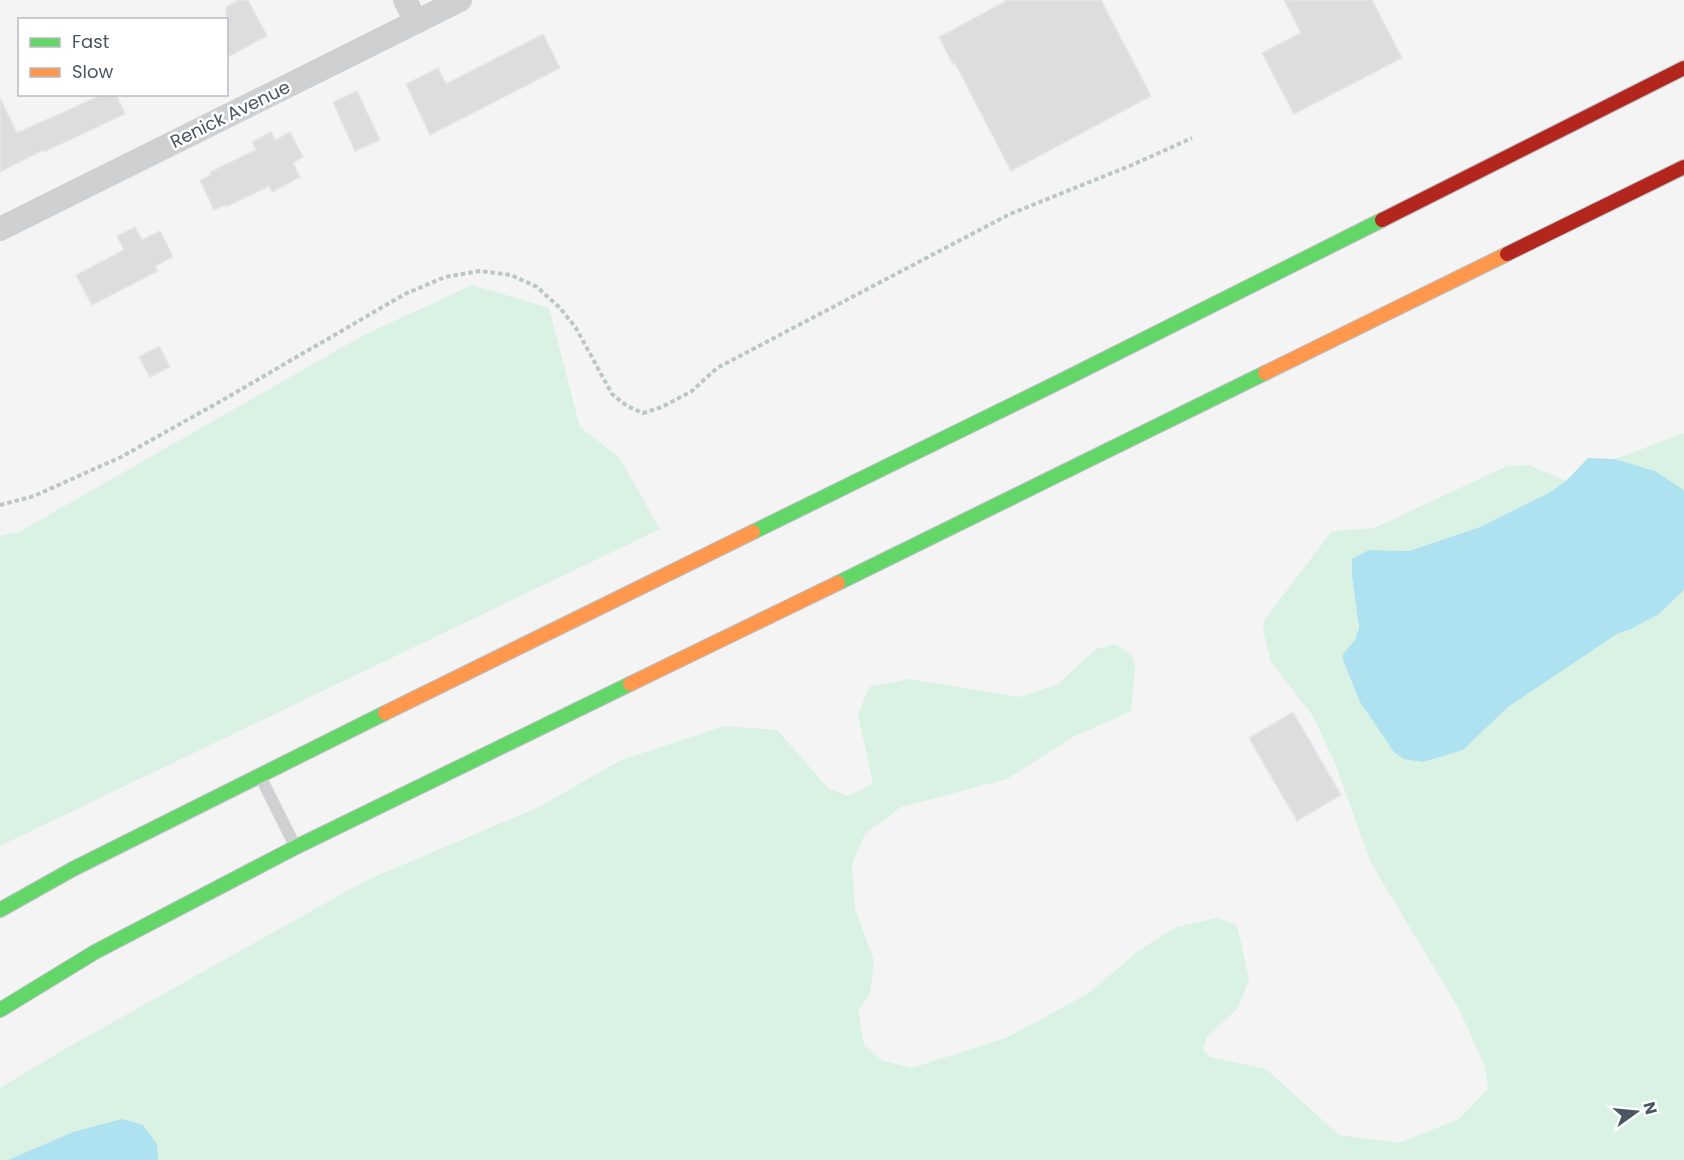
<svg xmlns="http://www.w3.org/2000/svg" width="1684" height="1160" viewBox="0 0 1684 1160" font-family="Poppins,sans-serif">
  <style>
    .green { fill: #d9f2e3 }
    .water { fill: #aee2f0 }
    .building { fill: #ddddde; stroke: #e5e6e7; stroke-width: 1.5 }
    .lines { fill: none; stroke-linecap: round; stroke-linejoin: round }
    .fast-casing { stroke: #b9bec3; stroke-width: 16 }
    .slow-casing { stroke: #b9bec3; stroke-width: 16 }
    .jam-casing { stroke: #b9bec3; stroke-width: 16 }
    .path { stroke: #bcc7c4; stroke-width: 4; stroke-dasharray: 4.5 3; stroke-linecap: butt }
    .lane { stroke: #ced0d2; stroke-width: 12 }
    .street { stroke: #ced0d2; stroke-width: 24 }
    .fast { stroke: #63d668; stroke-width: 14 }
    .slow { stroke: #ff974d; stroke-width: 14 }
    .jam { stroke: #b3261e; stroke-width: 14 }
    .labels { text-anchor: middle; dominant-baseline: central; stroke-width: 5; stroke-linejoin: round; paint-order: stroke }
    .street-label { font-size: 18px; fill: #4a5661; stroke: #fff }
  </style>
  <rect width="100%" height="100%" fill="#f4f4f4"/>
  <g class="green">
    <polygon points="472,285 549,308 580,427 619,457 660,529 0,846 0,536 19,532 362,336"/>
    <polygon points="1684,433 1684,490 1655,471 1615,459"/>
    <path d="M1529,465L1566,481L1549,493L1480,527L1409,551L1369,550L1352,576C1354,592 1363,626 1355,640C1351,648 1343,650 1343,660L1360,702L1463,750L1508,707L1617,634L1631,629L1659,614L1684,590V1160H158L157,1144L73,1132L8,1160H0V1088L65,1049L367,880L539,807L621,760L724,726L777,730L828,788L847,796L856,793L873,783L858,715L869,687L909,679L1020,697L1058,684L1096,649L1115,644L1132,656L1135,667L1131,711L1073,737L1007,779L901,807L865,834L852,864L855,909L874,961L870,994L858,1011L864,1045L881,1060L912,1068L1008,1037L1089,993L1138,951L1176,927L1216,918L1237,925L1249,979L1238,1008L1206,1038L1203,1050L1210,1057L1266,1069L1339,1135L1399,1143L1459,1119L1488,1089L1485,1067L1459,1009L1371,863L1336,766L1315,720L1310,712L1271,662L1263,630L1265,619L1332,531L1374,528L1507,466Z"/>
  </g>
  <g class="water">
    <polygon points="1588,458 1615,459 1655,471 1684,490 1684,590 1659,614 1631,629 1617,634 1508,707 1463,750 1423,762 1404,759 1394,752 1360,702 1343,660 1343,654 1355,640 1359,627 1352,576 1352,559 1369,550 1409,551 1480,527 1549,493 1566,481"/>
    <polygon points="122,1119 143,1125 157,1144 158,1160 8,1160 73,1132"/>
  </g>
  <g class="building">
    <polygon points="239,0 248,0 267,36 226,58 226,7"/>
    <polygon points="1008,0 1101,0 1151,96 1011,171 955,63 953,64 939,37"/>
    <polygon points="1284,0 1372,0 1402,58 1294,114 1262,53 1301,33"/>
    <polygon points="543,34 560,68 430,135 406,84 438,68 446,84"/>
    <polygon points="357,91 380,140 355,151 333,102"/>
    <polygon points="104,94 116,94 125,114 44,152 43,150 0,172 0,98 17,133"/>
    <polygon points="271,132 275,140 290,132 303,157 293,163 300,177 272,192 269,186 226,207 225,205 214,210 200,180 211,175 210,172 256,150 252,142"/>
    <polygon points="135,227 142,240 160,231 173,257 155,266 158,271 92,305 76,275 124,250 117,236"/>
    <polygon points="159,346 170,367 150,377 139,357"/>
    <polygon points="1293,712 1341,795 1297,821 1249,738"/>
  </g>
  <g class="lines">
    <g class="fast-casing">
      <g id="fast">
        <polyline points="753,532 1061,381 1382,220"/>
        <polyline points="838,583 1265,373"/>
        <polyline points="0,910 73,869 385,713"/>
        <polyline points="0,1010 95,952 296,847 630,684"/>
      </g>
    </g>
    <g class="slow-casing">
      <g id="slow">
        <polyline points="1265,373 1507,254"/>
        <polyline points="630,684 838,583"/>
        <polyline points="385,713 753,532"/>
      </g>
    </g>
    <g class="jam-casing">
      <g id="jam">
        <polyline points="1382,220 1684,68"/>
        <polyline points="1507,254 1684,167"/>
      </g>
    </g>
    <polyline class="path" points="0,505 34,496 121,457 221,401 405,294 445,277 480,271 511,275 537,287 560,308 576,328 612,394 627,406 643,413 662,407 692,391 717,368 1010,214 1132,165 1192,138"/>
    <polyline class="lane" points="260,776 295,846"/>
    <g class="street">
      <polyline points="405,0 416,22"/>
      <polyline points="0,229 460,0"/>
    </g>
    <use href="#fast" class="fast"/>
    <use href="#slow" class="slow"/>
    <use href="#jam" class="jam"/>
  </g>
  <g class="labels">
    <g class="street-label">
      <text transform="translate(230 114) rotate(-26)">Renick Avenue</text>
    </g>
  </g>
  <rect x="18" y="18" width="210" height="78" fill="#ffffff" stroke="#b7bbc0" stroke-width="1.5"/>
  <rect x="30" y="38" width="30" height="9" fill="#63d668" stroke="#b7bbc0" stroke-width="1.5"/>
  <text x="72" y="48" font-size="18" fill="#4a5661">Fast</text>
  <rect x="30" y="68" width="30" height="9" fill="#ff974d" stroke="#b7bbc0" stroke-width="1.5"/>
  <text x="72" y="78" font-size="18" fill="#4a5661">Slow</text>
  <g transform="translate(1636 1112) rotate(75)" stroke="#ffffff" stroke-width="4.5" paint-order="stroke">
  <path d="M0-4.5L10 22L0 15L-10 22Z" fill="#4a5661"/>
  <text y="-9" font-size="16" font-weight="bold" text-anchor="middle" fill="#4a5661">N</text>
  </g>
</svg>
